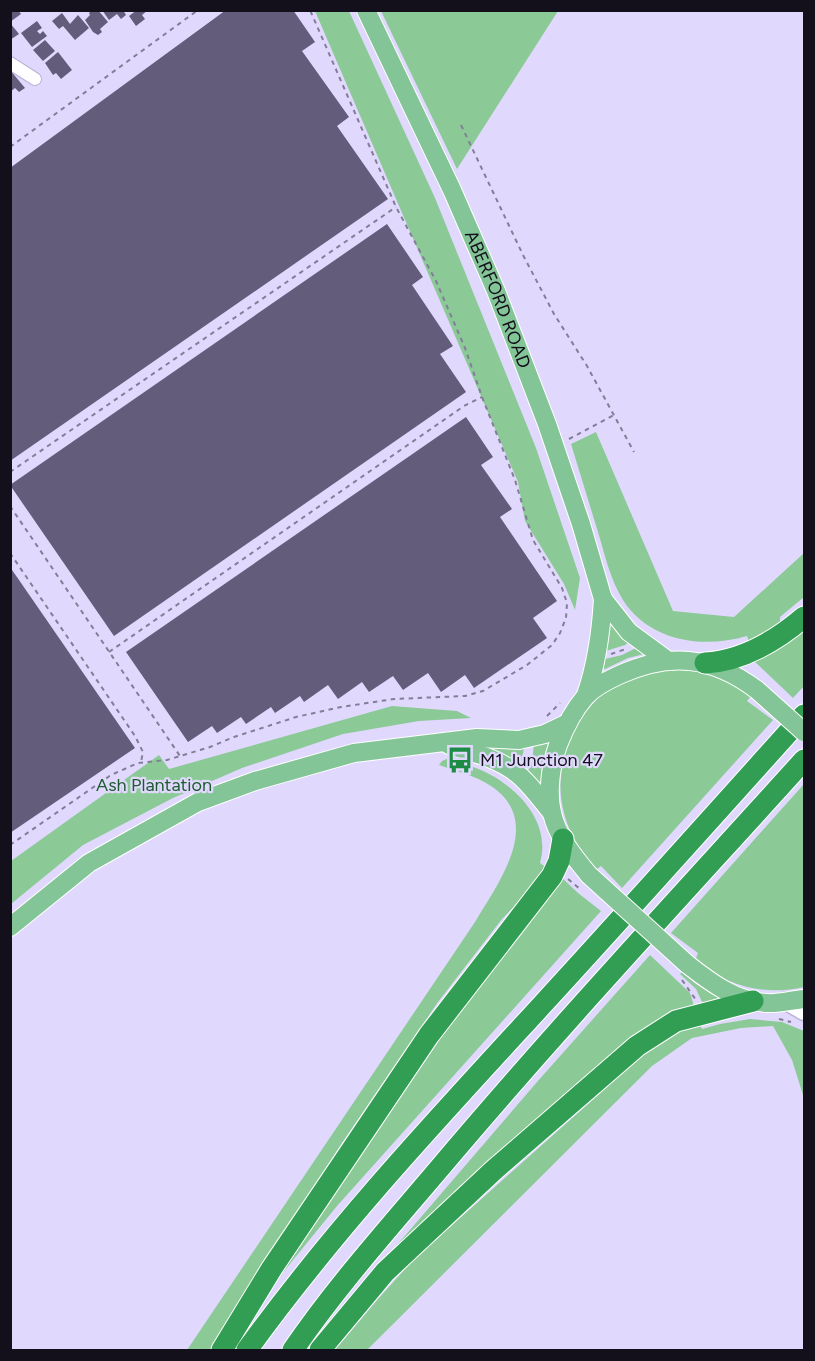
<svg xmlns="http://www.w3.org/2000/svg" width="815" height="1361" viewBox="0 0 815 1361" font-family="Figtree,sans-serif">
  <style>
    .green { fill: #8bca97 }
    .building { fill: #645c7b }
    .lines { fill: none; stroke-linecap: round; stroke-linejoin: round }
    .minor-casing { stroke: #bab2d4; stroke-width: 14 }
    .secondary-casing { stroke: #bab2d4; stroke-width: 19 }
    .primary-casing { stroke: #fff; stroke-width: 20 }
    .motorway-casing { stroke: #fff; stroke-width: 23 }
    .path { stroke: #837e97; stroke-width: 2; stroke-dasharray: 4.5 4.5; stroke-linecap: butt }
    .minor { stroke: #fff; stroke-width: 12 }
    .secondary { stroke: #fff; stroke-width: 16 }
    .primary { stroke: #84c598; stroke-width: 18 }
    .motorway { stroke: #329e54; stroke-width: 21 }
    .primary-bridge-casing { stroke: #fff; stroke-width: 20; stroke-linecap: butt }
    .primary-bridge { stroke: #84c598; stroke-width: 18 }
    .labels { text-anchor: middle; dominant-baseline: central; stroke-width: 4.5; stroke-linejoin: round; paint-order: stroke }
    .street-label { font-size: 18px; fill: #13101c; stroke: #e1d9fd }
    .poi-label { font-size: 18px; fill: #13101c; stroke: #e1d9fd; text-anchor: start }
    .park-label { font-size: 18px; fill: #1d5b2f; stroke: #e1d9fd }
  </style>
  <rect width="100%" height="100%" fill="#e1d9fd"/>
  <g class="green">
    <polygon points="315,11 349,11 435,198 536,448 580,578 575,610 564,584 525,521 518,482"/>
    <polygon points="381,11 558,11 457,169"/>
    <path d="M596,432L673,611L734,617L804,553V597L780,617V624L749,642L747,636C700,650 643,640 619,593C609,574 604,552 598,532C589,503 580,473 571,444Z"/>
    <polygon points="607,615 631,641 625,645 606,651"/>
    <polygon points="804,621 804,686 793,698 753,660"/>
    <polygon points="638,647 644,654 628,658 605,669 603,668 605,659 622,655"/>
    <path d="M688,669C713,675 729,681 751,696L747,701L773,720L622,888L601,866L597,869C560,832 550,782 572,735C582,713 599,693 621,682C643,672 664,669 688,669Z"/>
    <polygon points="392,706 457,711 471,718 419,721 343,734 242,768 173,798 83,845 11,904 11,861 159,755 169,769"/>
    <polygon points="549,740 542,764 541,781 539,782 528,771 532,762 534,743"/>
    <polygon points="468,742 525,744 520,766"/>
    <path d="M456,755L471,758L470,766C509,778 553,818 540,863L547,868L533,887L502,919L438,1002L342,1143L210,1350H187L475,922C498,883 545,822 491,786C476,776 456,771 439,765L442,761Z"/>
    <path d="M804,784V987C765,996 725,987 696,958L698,953L671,933Z"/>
    <polygon points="560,876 578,893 601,911 337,1206 280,1276 277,1273 403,1087"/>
    <polygon points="650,955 690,993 694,1006 349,1301 537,1082"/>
    <polygon points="682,972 696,984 719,998 718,1000 703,1004 696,989 680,974"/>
    <polygon points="750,1019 782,1022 804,1031 804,1098 792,1060 773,1026 741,1028 692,1038 652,1066 367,1350 335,1350 378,1299 414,1259 643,1055 655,1045 698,1021 702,1029 720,1024"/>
  </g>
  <g class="building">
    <polygon points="10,10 18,10 21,14 10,22"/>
    <polygon points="92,10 98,10 108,22 100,29 102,32 98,35 93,32 85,20 90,15 89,13"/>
    <polygon points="102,10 123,10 126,15 121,19 117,14 109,20"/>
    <polygon points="137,10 148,10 142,15 145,19 136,26 129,16"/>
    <polygon points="226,10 293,10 315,42 302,51 349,117 337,126 388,199 10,461 10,168"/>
    <polygon points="62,13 70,24 78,15 89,28 75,40 63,26 59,29 52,21"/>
    <polygon points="37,21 42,28 37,31 40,34 43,31 47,36 32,47 21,33"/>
    <polygon points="10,23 19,34 10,40"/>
    <polygon points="45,40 55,51 43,61 33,50"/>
    <polygon points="58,52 72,70 61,79 56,73 53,75 45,63"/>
    <polygon points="10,70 25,88 19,92 15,88 10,92"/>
    <polygon points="387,224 423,277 412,285 453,346 440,354 466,392 114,636 10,485"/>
    <polygon points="466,417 493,457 481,465 512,509 500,517 557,601 533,618 547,638 474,688 465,675 441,692 428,673 403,690 393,676 369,692 362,682 338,699 328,685 304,702 300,696 275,713 271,707 246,724 241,717 217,733 212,726 188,742 126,652"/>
    <polygon points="10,567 135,748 10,833"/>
  </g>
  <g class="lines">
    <g class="minor-casing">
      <polyline id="minor" points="10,63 35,79"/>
    </g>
    <g class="secondary-casing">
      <polyline id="secondary" points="785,1001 804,1012"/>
    </g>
    <g class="primary-casing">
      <g id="primary">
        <path id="s1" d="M366,10L452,190L496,291L547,424L581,524L603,599L629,632L667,660"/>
        <path d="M586,695C597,663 601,633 603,599"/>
        <path d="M449,745C474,753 501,759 521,777C533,788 542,801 552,813"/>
        <path d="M589,875C574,857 557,836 552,813C547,791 551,765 558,745C565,727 572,712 585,697C593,688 608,680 619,675C670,652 712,656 757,690"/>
        <polyline points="10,927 89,863 198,802 255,781 354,753 477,738 519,740 545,734 566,724"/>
        <path d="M687,964C710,982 736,1002 767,1003C779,1004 792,1000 804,999"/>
      </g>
    </g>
    <g class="motorway-casing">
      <g id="motorway">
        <path d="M705,663C742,661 777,640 804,617"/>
        <polyline points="222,1350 272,1268 429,1035 552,876 559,861 563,839"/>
        <path d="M247,1350C336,1227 440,1116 542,1005C630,909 717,812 804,715"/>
        <path d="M293,1350C336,1287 388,1229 438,1170C556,1030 681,896 804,760"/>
        <polyline points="320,1350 385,1272 494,1170 637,1046 676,1021 753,1001"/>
      </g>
    </g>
    <g class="path">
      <polyline points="461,125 523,255 554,314 587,366 634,452"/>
      <polyline points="10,147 198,10"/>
      <polyline points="569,439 614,415"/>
      <polyline points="10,472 396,207"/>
      <polyline points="10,506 180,756"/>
      <polyline points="10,553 135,736 143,752 141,762"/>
      <polyline points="109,652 464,406 482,397"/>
      <polyline points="611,654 626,649"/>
      <polyline points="547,716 560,703"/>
      <polyline points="10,845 111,775 138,763 167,760 210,747 234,737 296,717 341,707 394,699 465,696 483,691 527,665 552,645 560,633 566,618 567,603 562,588 533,540 515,480 482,397 465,348 436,281 396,207 310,10"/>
      <polyline points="568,879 580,889"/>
      <polyline points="682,980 696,1000"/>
      <polyline points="779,1019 791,1022"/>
    </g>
    <use href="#minor" class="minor"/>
    <use href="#secondary" class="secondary"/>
    <use href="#primary" class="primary"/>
    <use href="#motorway" class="motorway"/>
    <g class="primary-bridge-casing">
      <g id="primary-bridge">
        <polyline points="757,690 804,732"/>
        <polyline points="589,875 687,964"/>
      </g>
    </g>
    <use href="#primary-bridge" class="primary-bridge"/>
  </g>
  <defs>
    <g id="bus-bare" transform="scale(2.07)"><path d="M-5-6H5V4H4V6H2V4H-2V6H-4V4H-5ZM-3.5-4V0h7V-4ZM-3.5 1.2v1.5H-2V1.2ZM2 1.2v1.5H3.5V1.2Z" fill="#1c8b43" stroke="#e1d9fd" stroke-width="2.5" paint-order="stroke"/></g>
  </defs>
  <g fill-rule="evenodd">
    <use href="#bus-bare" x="460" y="760"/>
  </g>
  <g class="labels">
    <g class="street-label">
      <text stroke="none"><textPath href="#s1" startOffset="318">ABERFORD ROAD</textPath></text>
    </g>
    <g class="poi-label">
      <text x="480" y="760">M1 Junction 47</text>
    </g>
    <g class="park-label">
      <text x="154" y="785">Ash Plantation</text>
    </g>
  </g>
  <rect width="815" height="1361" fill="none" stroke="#13101c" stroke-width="24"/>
</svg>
